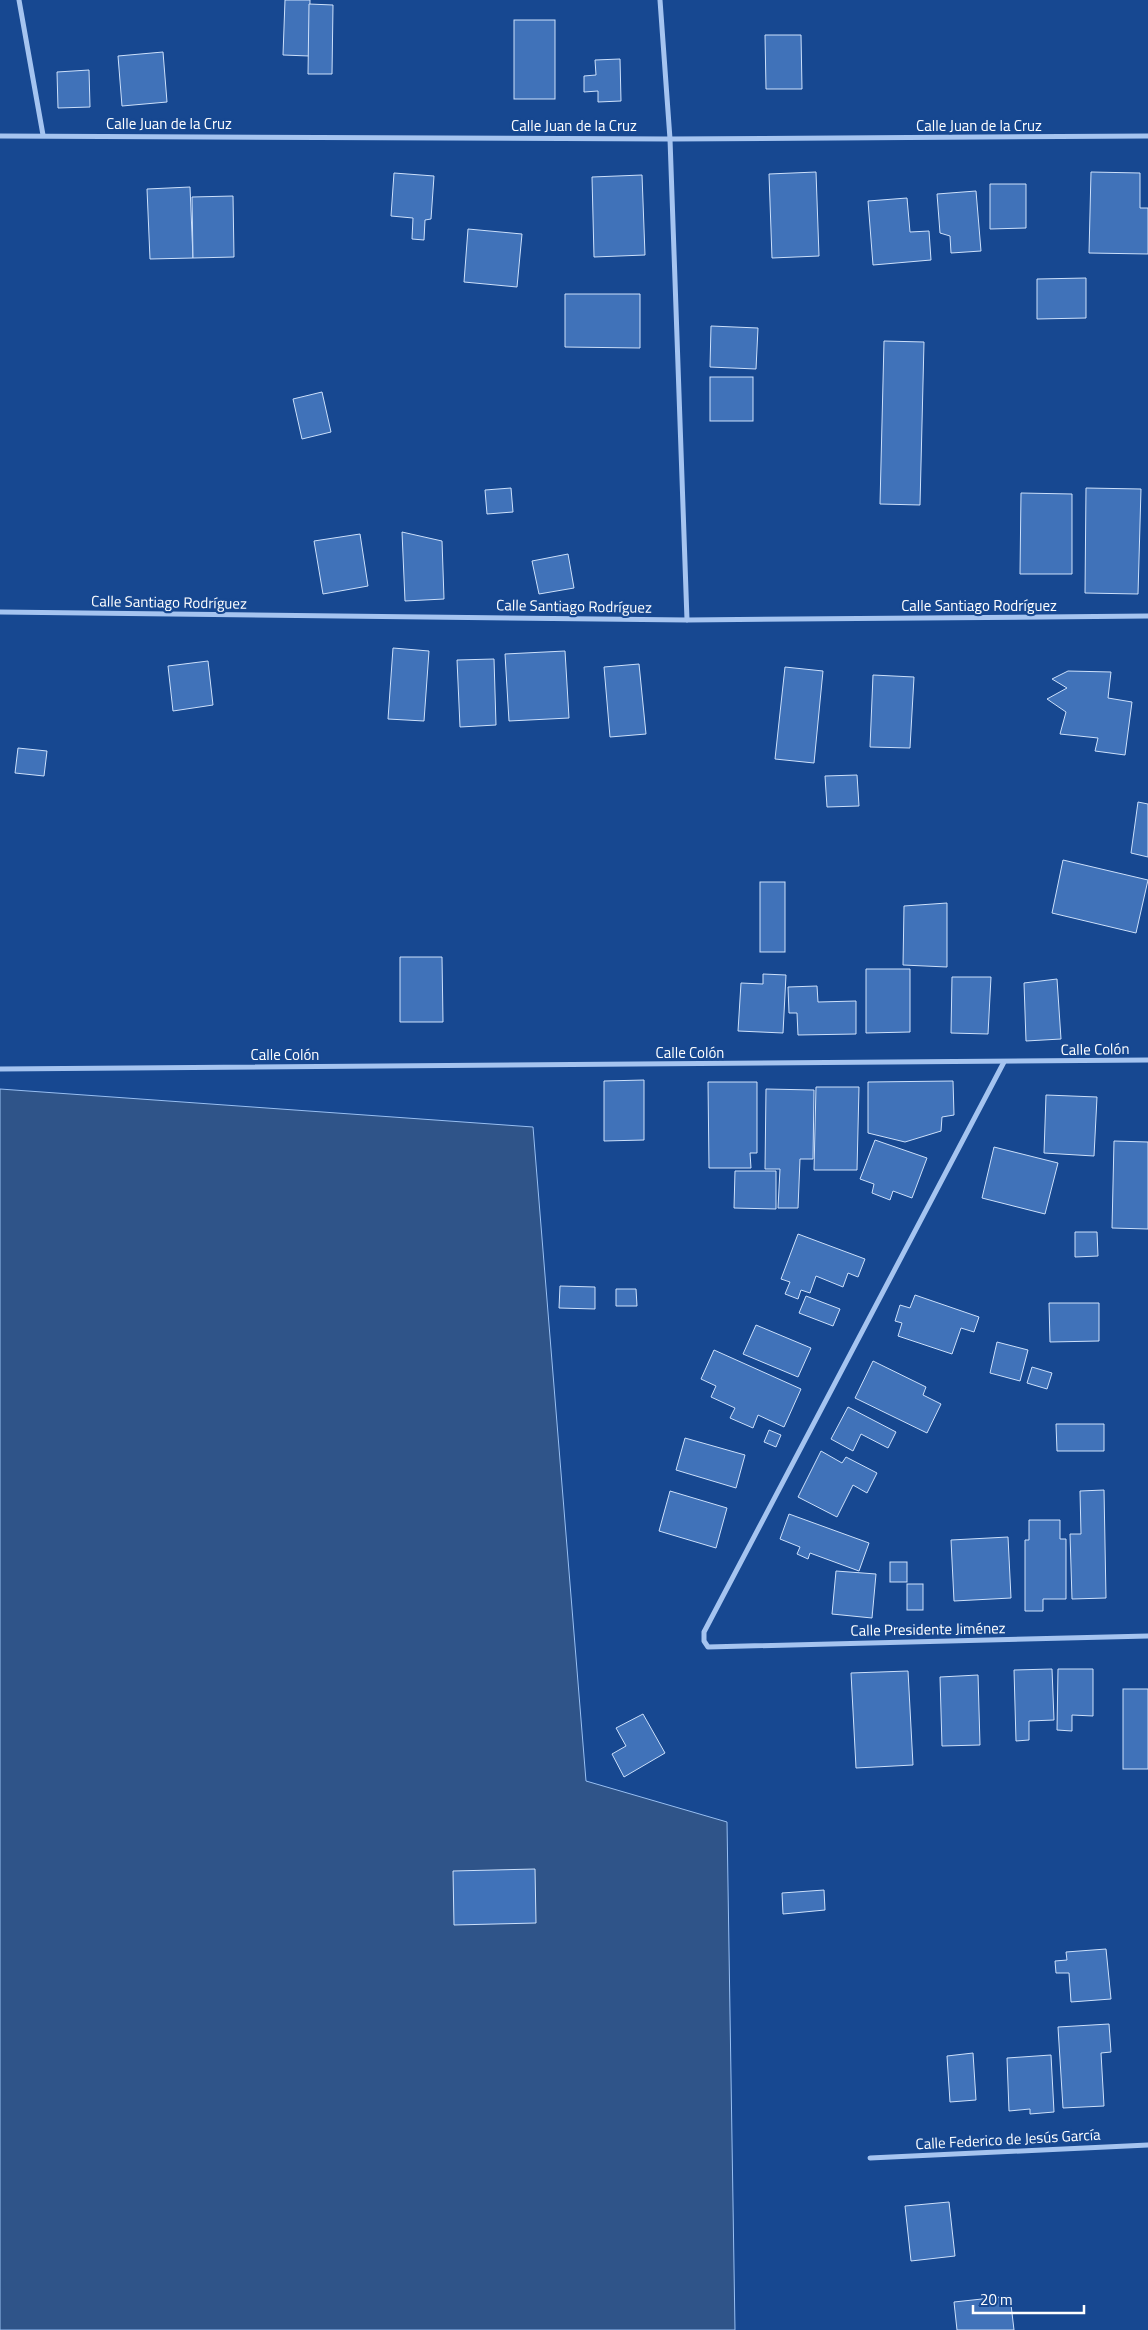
<svg xmlns="http://www.w3.org/2000/svg" width="1148" height="2330" viewBox="0 0 1148 2330" font-family="'Titillium Web',sans-serif">
  <style>
    .water { fill: #2f5489; stroke: #98bff2 }
    .building { fill: #4072b9; stroke: #cce0fb }
    .lines { fill: none; stroke-linecap: round; stroke-linejoin: round }
    .minor { stroke: #a5c4f0; stroke-width: 5 }
    .labels { text-anchor: middle; dominant-baseline: central; stroke-width: 4.5; stroke-linejoin: round; paint-order: stroke }
    .street-label { font-size: 15px; fill: #fff; stroke: #174891 }
  </style>
  <rect width="100%" height="100%" fill="#174891"/>
  <polygon class="water" points="0,1089 533,1127 586,1781 727,1822 735,2330 0,2330"/>
  <g class="building">
    <polygon points="285,0 310,0 309,56 283,55"/>
    <polygon points="309,4 333,5 332,74 308,74"/>
    <rect x="514" y="20" width="41" height="79"/>
    <polygon points="765,35 801,35 802,89 766,89"/>
    <polygon points="163,52 167,102 122,106 118,56"/>
    <polygon points="620,59 621,101 598,102 598,91 584,92 584,76 596,75 595,60"/>
    <polygon points="89,70 90,107 58,108 57,72"/>
    <polygon points="816,172 819,256 772,258 769,174"/>
    <polygon points="1091,172 1140,173 1140,208 1148,208 1148,254 1089,253"/>
    <polygon points="394,173 434,176 431,219 425,220 424,240 412,239 413,218 391,216"/>
    <polygon points="642,175 645,255 594,257 592,177"/>
    <polygon points="990,184 1026,184 1026,228 990,229"/>
    <polygon points="190,187 193,258 150,259 147,189"/>
    <polygon points="976,191 981,251 951,253 950,236 940,233 937,194"/>
    <polygon points="233,196 234,257 193,258 192,197"/>
    <polygon points="907,198 910,232 929,231 931,260 873,265 868,201"/>
    <polygon points="468,229 522,234 517,287 464,282"/>
    <polygon points="1086,278 1086,318 1037,319 1037,279"/>
    <polygon points="565,294 640,294 640,348 565,347"/>
    <polygon points="711,326 758,328 756,369 710,367"/>
    <polygon points="884,341 924,342 920,505 880,504"/>
    <rect x="710" y="377" width="43" height="44"/>
    <polygon points="322,392 331,432 302,439 293,399"/>
    <polygon points="511,488 513,512 487,514 485,490"/>
    <polygon points="1086,488 1141,489 1138,594 1085,593"/>
    <polygon points="1021,493 1072,494 1072,574 1020,574"/>
    <polygon points="402,532 442,541 444,599 405,601"/>
    <polygon points="360,534 368,586 323,594 314,541"/>
    <polygon points="568,554 574,588 539,594 532,561"/>
    <polygon points="393,648 429,651 424,721 388,719"/>
    <polygon points="565,651 569,718 509,721 505,654"/>
    <polygon points="494,659 496,725 460,727 457,660"/>
    <polygon points="208,661 213,705 173,711 168,666"/>
    <polygon points="639,664 646,734 610,737 604,667"/>
    <polygon points="785,667 823,671 814,763 775,759"/>
    <polygon points="1068,671 1111,672 1108,698 1132,702 1125,755 1095,751 1098,738 1060,734 1066,712 1047,699 1067,688 1052,679"/>
    <polygon points="873,675 914,677 910,748 870,747"/>
    <polygon points="18,748 47,751 44,776 15,773"/>
    <polygon points="857,775 859,806 827,807 825,776"/>
    <polygon points="1138,802 1148,804 1148,857 1131,853"/>
    <polygon points="1063,860 1148,880 1136,933 1052,913"/>
    <rect x="760" y="882" width="25" height="70"/>
    <polygon points="947,903 947,967 903,965 904,906"/>
    <polygon points="400,957 442,957 443,1022 400,1022"/>
    <polygon points="866,969 910,969 910,1032 866,1033"/>
    <polygon points="763,974 786,975 783,1033 738,1031 741,983 763,984"/>
    <polygon points="952,977 991,977 988,1034 951,1033"/>
    <polygon points="1057,979 1061,1039 1026,1041 1024,983"/>
    <polygon points="817,986 818,1002 856,1001 856,1034 798,1035 797,1013 789,1013 788,987"/>
    <polygon points="644,1080 644,1140 604,1141 604,1081"/>
    <polygon points="953,1081 954,1115 942,1117 941,1131 905,1142 868,1133 868,1082"/>
    <polygon points="708,1082 757,1082 757,1153 750,1153 751,1168 709,1168"/>
    <polygon points="816,1087 859,1087 857,1170 814,1170"/>
    <polygon points="766,1089 814,1090 813,1159 800,1159 798,1208 778,1208 780,1169 765,1169"/>
    <polygon points="1046,1095 1097,1097 1094,1156 1044,1153"/>
    <polygon points="875,1140 927,1158 912,1198 893,1191 890,1200 872,1193 874,1184 860,1179"/>
    <polygon points="1114,1141 1148,1142 1148,1229 1112,1228"/>
    <polygon points="994,1147 1058,1163 1045,1214 982,1198"/>
    <polygon points="735,1171 776,1171 776,1209 734,1208"/>
    <polygon points="1075,1232 1097,1232 1098,1256 1075,1257"/>
    <polygon points="798,1234 865,1259 858,1277 848,1273 843,1287 816,1276 810,1293 801,1290 798,1299 785,1294 790,1282 781,1279"/>
    <polygon points="560,1286 595,1287 595,1309 559,1308"/>
    <polygon points="616,1289 636,1289 637,1306 616,1306"/>
    <polygon points="915,1295 979,1317 974,1332 961,1328 952,1354 898,1336 902,1323 895,1321 900,1305 910,1308"/>
    <polygon points="806,1296 840,1309 833,1326 799,1313"/>
    <polygon points="1049,1303 1099,1303 1099,1341 1050,1342"/>
    <polygon points="756,1325 811,1348 798,1377 743,1354"/>
    <polygon points="997,1342 1028,1350 1020,1381 990,1373"/>
    <polygon points="714,1350 801,1389 784,1427 758,1415 753,1428 730,1418 735,1408 711,1397 716,1386 701,1379"/>
    <polygon points="873,1361 926,1387 923,1395 941,1404 927,1433 855,1398"/>
    <polygon points="1032,1367 1052,1373 1047,1389 1027,1383"/>
    <polygon points="848,1407 896,1432 888,1448 861,1434 853,1451 831,1439"/>
    <polygon points="1056,1424 1104,1424 1104,1451 1057,1451"/>
    <polygon points="769,1430 781,1435 776,1447 764,1442"/>
    <polygon points="685,1438 745,1455 736,1488 676,1470"/>
    <polygon points="821,1451 842,1463 846,1457 877,1473 867,1493 853,1485 837,1517 798,1497"/>
    <polygon points="1104,1490 1106,1598 1072,1599 1070,1534 1081,1534 1080,1491"/>
    <polygon points="670,1491 727,1508 716,1548 659,1531"/>
    <polygon points="789,1514 869,1543 859,1571 810,1553 808,1559 797,1554 800,1547 780,1539"/>
    <polygon points="1029,1520 1060,1520 1060,1539 1066,1539 1066,1599 1043,1599 1043,1611 1025,1611 1025,1540 1029,1540"/>
    <polygon points="1008,1537 1011,1598 954,1601 951,1540"/>
    <rect x="890" y="1562" width="17" height="20"/>
    <polygon points="836,1571 876,1574 872,1618 832,1614"/>
    <rect x="907" y="1584" width="16" height="26"/>
    <polygon points="1052,1669 1054,1720 1029,1721 1029,1740 1016,1741 1014,1670"/>
    <polygon points="1058,1669 1093,1669 1093,1716 1072,1715 1072,1731 1057,1730"/>
    <polygon points="908,1671 913,1765 856,1768 851,1673"/>
    <polygon points="978,1675 980,1745 942,1746 940,1677"/>
    <rect x="1123" y="1689" width="25" height="80"/>
    <polygon points="643,1714 665,1753 624,1777 612,1754 626,1746 616,1728"/>
    <polygon points="535,1869 536,1923 454,1925 453,1871"/>
    <polygon points="824,1890 825,1910 783,1914 782,1893"/>
    <polygon points="1106,1949 1111,1999 1071,2002 1069,1973 1056,1973 1055,1961 1067,1960 1066,1952"/>
    <polygon points="1109,2024 1111,2052 1101,2053 1104,2106 1063,2108 1058,2027"/>
    <polygon points="973,2053 976,2100 950,2102 947,2056"/>
    <polygon points="1051,2055 1054,2112 1030,2114 1030,2109 1009,2111 1007,2058"/>
    <polygon points="949,2202 955,2256 911,2261 905,2206"/>
    <polygon points="1010,2296 1014,2330 957,2330 954,2302"/>
  </g>
  <g class="lines">
    <g class="minor">
      <polyline points="19,0 43,135"/>
      <polyline points="660,0 670,139 687,620"/>
      <polyline points="0,136 670,139 1148,136"/>
      <polyline points="0,612 687,620 1148,616"/>
      <polyline points="1004,1062 704,1632 704,1641 708,1647 1148,1636"/>
      <polyline points="0,1069 1148,1060"/>
      <polyline points="870,2158 1148,2145"/>
    </g>
  </g>
  <g class="labels">
    <g class="street-label">
      <text x="169" y="123">Calle Juan de la Cruz</text>
      <text x="574" y="125">Calle Juan de la Cruz</text>
      <text x="979" y="125">Calle Juan de la Cruz</text>
      <text transform="translate(169 602) rotate(1)">Calle Santiago Rodríguez</text>
      <text x="979" y="605">Calle Santiago Rodríguez</text>
      <text transform="translate(574 606) rotate(1)">Calle Santiago Rodríguez</text>
      <text transform="translate(1095 1049) rotate(-1)">Calle Colón</text>
      <text x="690" y="1052">Calle Colón</text>
      <text x="285" y="1054">Calle Colón</text>
      <text transform="translate(928 1629) rotate(-1)">Calle Presidente Jiménez</text>
      <text transform="translate(1008 2139) rotate(-3)">Calle Federico de Jesús García</text>
    </g>
  </g>
  <path d="M973 2305v8h111v-8" fill="none" stroke="#ffffff" stroke-width="2.5"/>
  <text x="980" y="2305" font-size="15" fill="#ffffff" stroke="#174891" stroke-width="4" paint-order="stroke">20 m</text>
</svg>
